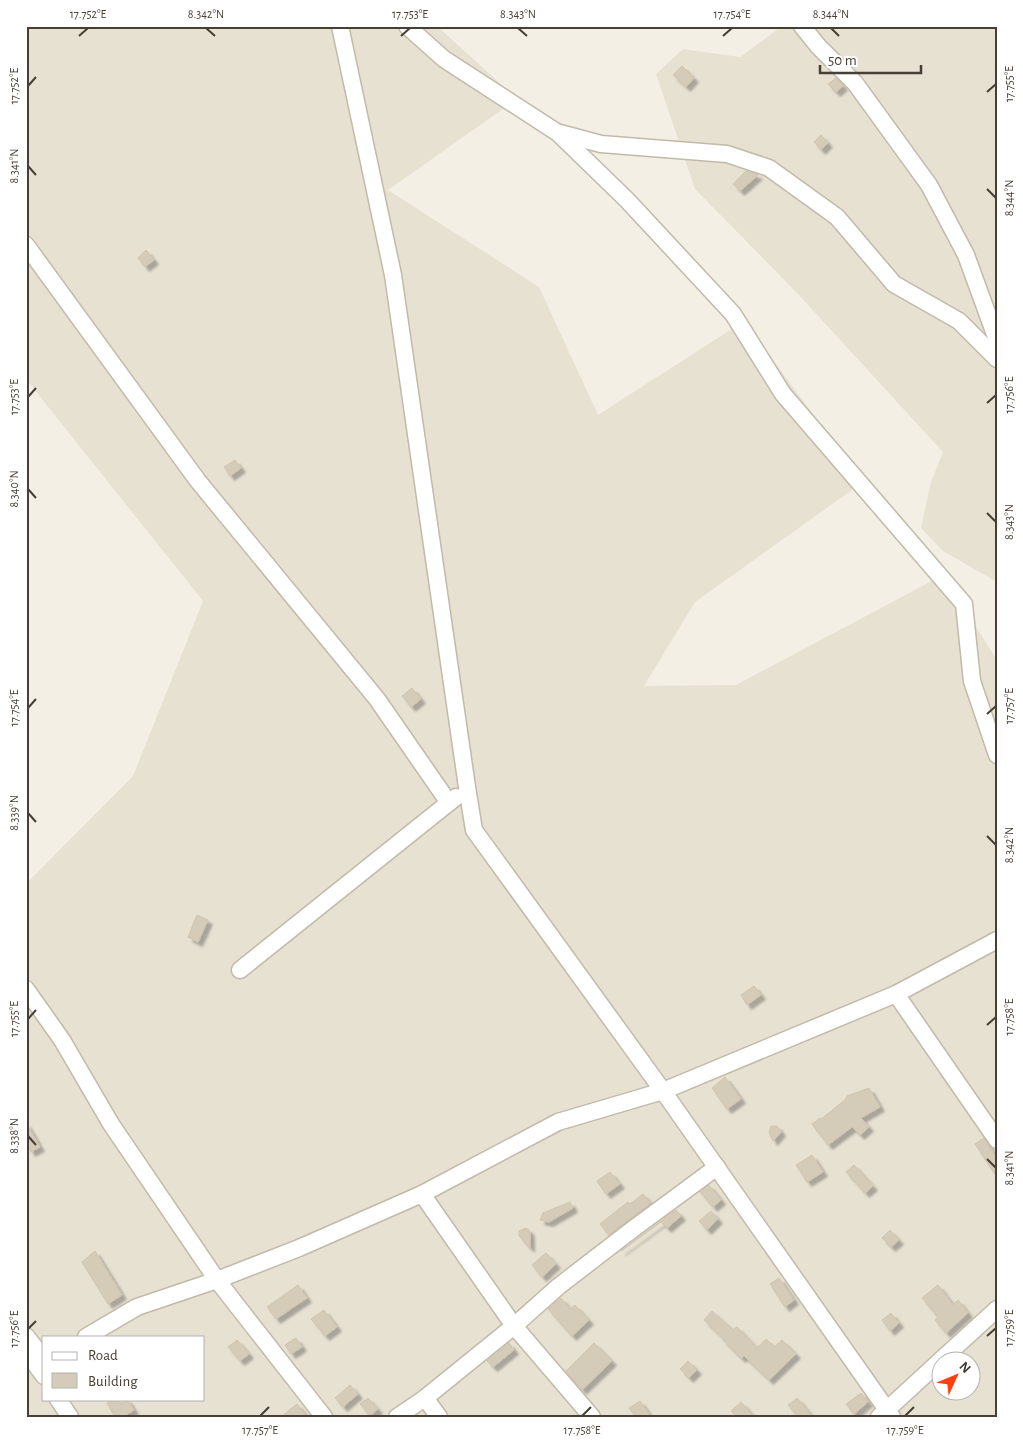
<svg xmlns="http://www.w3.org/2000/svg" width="1023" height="1443" viewBox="0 0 1023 1443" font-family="'Alegreya Sans',sans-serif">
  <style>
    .residential { fill: #e7e1d2; fill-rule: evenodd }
    .building { fill: #d5cbb9; stroke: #d0c4ac; filter: url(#shadow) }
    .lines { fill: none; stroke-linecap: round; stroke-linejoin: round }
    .street-casing { stroke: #c1baa9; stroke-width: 19 }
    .street { stroke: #fff; stroke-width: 16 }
    .ticks { fill: none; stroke: #453f34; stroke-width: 2 }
    .neatline { fill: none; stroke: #453f34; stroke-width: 2 }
    .ticks-label { font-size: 12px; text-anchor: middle; fill: #453f34 }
  </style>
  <defs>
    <filter id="shadow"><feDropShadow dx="4.5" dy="4.5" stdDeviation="1" flood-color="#0004"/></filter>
  </defs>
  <rect width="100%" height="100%" fill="#f3efe4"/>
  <g class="residential">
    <path d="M26,26H437L517,99L388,190L539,287L598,415L744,321L863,482L695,602L644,686L736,685L943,575L997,660V1417H26V884L133,776L203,601L26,379ZM44,1337H204V1399H44ZM940,1360H970V1390H940Z"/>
    <polygon points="782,26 997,26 997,582 943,551 921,528 931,482 943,452 798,294 695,189 656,74 683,49 740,57"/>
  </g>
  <g class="building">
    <polygon points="682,66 694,78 686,87 673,75"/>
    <polygon points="836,78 843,86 836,92 828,84"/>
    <polygon points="821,135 828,143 821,150 814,142"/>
    <polygon points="746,171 758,175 740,191 733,184"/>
    <polygon points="146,250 154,260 145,267 138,258"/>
    <polygon points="235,460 241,468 230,476 224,467"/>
    <polygon points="412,688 421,699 411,707 402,696"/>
    <polygon points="197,915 208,920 198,942 188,937"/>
    <polygon points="754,986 761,995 747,1005 741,995"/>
    <polygon points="725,1077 741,1099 727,1109 712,1088"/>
    <polygon points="869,1088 880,1107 861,1118 869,1127 860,1135 852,1127 828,1145 812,1124 820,1118 821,1119 845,1100 847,1096"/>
    <polygon points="26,1123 40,1147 31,1152 26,1143"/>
    <polygon points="771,1126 777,1126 781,1132 773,1141 769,1133"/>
    <polygon points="984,1138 997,1158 997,1177 975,1144"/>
    <polygon points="812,1155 823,1172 807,1182 796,1165"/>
    <polygon points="854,1165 873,1186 865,1193 846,1172"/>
    <polygon points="610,1172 620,1184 606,1194 597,1181"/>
    <polygon points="709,1185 721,1200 713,1207 700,1192"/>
    <polygon points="643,1194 651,1203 609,1235 600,1224 628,1202 630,1204"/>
    <polygon points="570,1202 573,1208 549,1222 540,1220 543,1213"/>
    <polygon points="676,1210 681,1216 667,1228 661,1222 621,1251"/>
    <polygon points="711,1211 718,1219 707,1230 699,1221"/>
    <polygon points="526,1228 529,1230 530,1234 530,1248 519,1236 519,1231"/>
    <polygon points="890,1230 899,1240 891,1247 882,1238"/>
    <polygon points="95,1251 122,1295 108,1304 82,1262"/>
    <polygon points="546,1253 556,1264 542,1277 532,1265"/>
    <polygon points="779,1278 794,1300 785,1307 770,1284"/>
    <polygon points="298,1285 307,1298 276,1319 267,1307"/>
    <polygon points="938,1285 953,1305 958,1300 968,1313 946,1333 935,1320 938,1317 922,1298"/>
    <polygon points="561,1298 570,1309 575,1305 589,1320 572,1336 548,1309"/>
    <polygon points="324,1310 337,1327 325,1336 311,1319"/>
    <polygon points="712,1311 733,1330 737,1327 757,1348 766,1339 774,1347 782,1340 796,1354 769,1380 744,1356 741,1358 723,1340 724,1339 704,1320"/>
    <polygon points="891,1313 899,1323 890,1331 882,1320"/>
    <polygon points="296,1338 302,1347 291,1354 285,1345"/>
    <polygon points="237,1340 249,1354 240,1361 228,1347"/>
    <polygon points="509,1343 514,1350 493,1367 487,1361"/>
    <polygon points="594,1343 612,1361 582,1390 566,1371"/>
    <polygon points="688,1361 697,1370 689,1378 680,1369"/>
    <polygon points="350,1385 358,1394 343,1407 335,1398"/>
    <polygon points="861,1393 868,1402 854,1414 846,1404"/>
    <polygon points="368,1398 378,1409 370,1416 360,1404"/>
    <polygon points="797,1398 813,1417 798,1417 788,1405"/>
    <polygon points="113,1399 118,1399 120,1404 127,1399 134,1410 123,1417 115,1417 107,1403"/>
    <polygon points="640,1401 651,1417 636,1417 629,1408"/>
    <polygon points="741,1402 754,1417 737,1417 731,1411"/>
    <polygon points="297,1404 307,1417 281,1417"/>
  </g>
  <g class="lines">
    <g class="street-casing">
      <g id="street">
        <polyline points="340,26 393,275 467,787 474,830 663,1091 892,1417"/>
        <polyline points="407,26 444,59 558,133 627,200 733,314 783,394 964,604 972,681 997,755"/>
        <polyline points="802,26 818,46 855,83 929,185 966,255 997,340"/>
        <polyline points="560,133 601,144 727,154 769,168 837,217 894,284 959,321 997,359"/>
        <polyline points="26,245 198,481 377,699 449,803"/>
        <polyline points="240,970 456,797"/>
        <polyline points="26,989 62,1040 111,1124 217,1280 324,1417"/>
        <polyline points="896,994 997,1140"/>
        <polyline points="422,1194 514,1326 592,1417"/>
        <polyline points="26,1336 37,1350 36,1365 44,1376"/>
        <polyline points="86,1337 137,1307 217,1280 299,1248 422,1194 558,1122 663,1091 896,994 997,940"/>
        <polyline points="941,1360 997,1309"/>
        <polyline points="425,1398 439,1417"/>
        <polyline points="58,1399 70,1417"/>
        <polyline points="397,1417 425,1398 514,1326 559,1286 633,1229 717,1167"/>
        <polyline points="879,1417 940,1361"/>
      </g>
    </g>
    <use href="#street" class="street"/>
  </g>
  <path class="ticks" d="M206,28L215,36M518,28L527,36M831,28L839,36M79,36L88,28M401,36L410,28M723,36L732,28M28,86L36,77M987,92L996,84M28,166L36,175M987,189L996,198M28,397L36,388M987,403L996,395M28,489L36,498M987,513L996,522M28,708L36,699M987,714L996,706M28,813L36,822M987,836L996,845M28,1019L36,1010M987,1025L996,1017M28,1136L36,1145M987,1159L996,1168M28,1329L36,1321M987,1336L996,1328M260,1416L269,1407M582,1416L591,1407M905,1416L914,1407"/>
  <rect width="1023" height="1443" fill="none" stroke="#ffffff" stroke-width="55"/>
  <rect x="42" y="1336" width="162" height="65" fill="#ffffff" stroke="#b5b2ae"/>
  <rect x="52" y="1352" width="25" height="8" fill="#ffffff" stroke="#b5b2ae"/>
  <text x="88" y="1360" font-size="15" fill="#453f34">Road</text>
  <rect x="52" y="1373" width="25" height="15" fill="#d5cbb9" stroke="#b5b2ae"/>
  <text x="88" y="1386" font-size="15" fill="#453f34">Building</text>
  <g transform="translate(956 1376) rotate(46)"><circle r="24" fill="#ffffff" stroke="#b5b2ae"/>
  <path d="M0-4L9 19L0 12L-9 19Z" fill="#ff3f0f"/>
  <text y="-8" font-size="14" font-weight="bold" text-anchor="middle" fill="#453f34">N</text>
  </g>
  <path d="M820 65v8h101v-8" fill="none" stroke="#453f34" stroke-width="2.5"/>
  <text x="828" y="65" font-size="15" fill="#453f34" stroke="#ffffff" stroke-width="4" paint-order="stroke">50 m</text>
  <rect x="28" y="28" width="968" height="1388" class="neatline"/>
  <g class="ticks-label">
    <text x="88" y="18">17.752°E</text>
    <text x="206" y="18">8.342°N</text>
    <text x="410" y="18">17.753°E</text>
    <text x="518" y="18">8.343°N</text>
    <text x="732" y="18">17.754°E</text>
    <text x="831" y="18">8.344°N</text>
    <text transform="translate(1009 84) rotate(-90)" y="4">17.755°E</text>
    <text transform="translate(14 86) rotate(-90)" y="4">17.752°E</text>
    <text transform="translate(14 166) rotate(-90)" y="4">8.341°N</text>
    <text transform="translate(1009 198) rotate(-90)" y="4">8.344°N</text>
    <text transform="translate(1009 395) rotate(-90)" y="4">17.756°E</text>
    <text transform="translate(14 397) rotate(-90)" y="4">17.753°E</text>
    <text transform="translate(14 489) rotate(-90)" y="4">8.340°N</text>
    <text transform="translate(1009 522) rotate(-90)" y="4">8.343°N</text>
    <text transform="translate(1009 706) rotate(-90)" y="4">17.757°E</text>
    <text transform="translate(14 708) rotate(-90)" y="4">17.754°E</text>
    <text transform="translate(14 813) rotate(-90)" y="4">8.339°N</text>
    <text transform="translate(1009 845) rotate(-90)" y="4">8.342°N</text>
    <text transform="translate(1009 1017) rotate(-90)" y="4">17.758°E</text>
    <text transform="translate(14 1019) rotate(-90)" y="4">17.755°E</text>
    <text transform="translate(14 1136) rotate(-90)" y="4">8.338°N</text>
    <text transform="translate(1009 1168) rotate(-90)" y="4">8.341°N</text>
    <text transform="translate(1009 1328) rotate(-90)" y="4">17.759°E</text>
    <text transform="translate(14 1329) rotate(-90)" y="4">17.756°E</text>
    <text x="260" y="1434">17.757°E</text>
    <text x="582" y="1434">17.758°E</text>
    <text x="905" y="1434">17.759°E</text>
  </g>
</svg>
